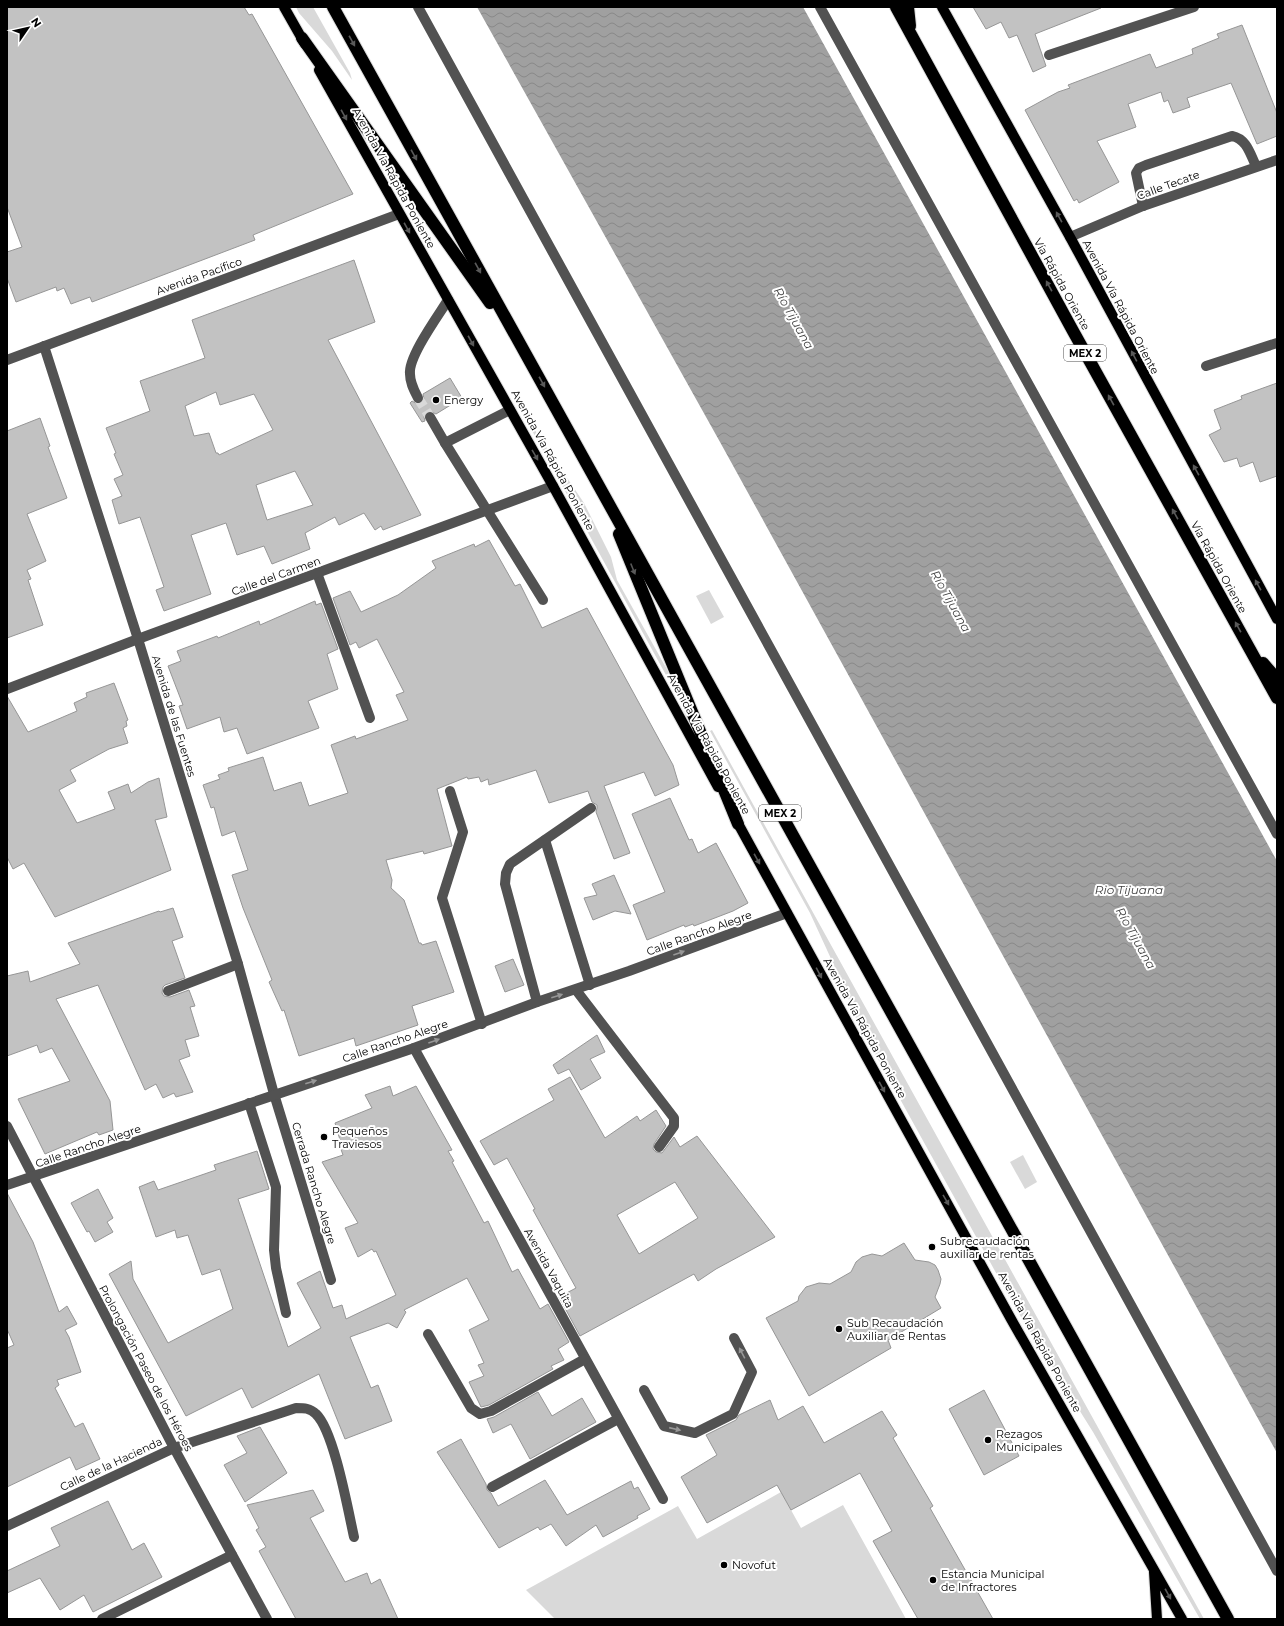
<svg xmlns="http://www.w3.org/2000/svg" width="1284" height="1626" viewBox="0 0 1284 1626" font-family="Montserrat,sans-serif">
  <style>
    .grass { fill: #d9d9d9 }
    .water { fill: url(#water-waves) }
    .building { fill: #c2c2c2; stroke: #969696; fill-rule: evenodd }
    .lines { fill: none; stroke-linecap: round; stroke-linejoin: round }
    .minor-tunnel { stroke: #d9d9d9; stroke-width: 10; stroke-dasharray: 10 5; stroke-linecap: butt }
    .major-casing { stroke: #dbdbdb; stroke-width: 12 }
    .highway-casing { stroke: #dbdbdb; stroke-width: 14 }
    .minor { stroke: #525252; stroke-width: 10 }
    .major { stroke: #000; stroke-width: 10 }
    .highway { stroke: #000; stroke-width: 12 }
    .oneway { fill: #595959 }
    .oneway2 { fill: #979797 }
    .poi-dot { fill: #000; stroke: #fff; stroke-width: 1.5 }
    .labels { text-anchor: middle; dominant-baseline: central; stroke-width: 4; stroke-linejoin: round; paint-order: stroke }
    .shield { fill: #fff; stroke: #4c4c4c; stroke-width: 1 }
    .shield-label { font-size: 10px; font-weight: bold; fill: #000 }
    .street-label { font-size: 11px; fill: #000; stroke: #fff }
    .poi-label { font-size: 11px; fill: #000; stroke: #fff; text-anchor: start }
    .water-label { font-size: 12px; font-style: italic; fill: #414141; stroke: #fff }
  </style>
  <defs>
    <pattern id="water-waves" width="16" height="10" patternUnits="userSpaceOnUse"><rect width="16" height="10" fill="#a0a0a0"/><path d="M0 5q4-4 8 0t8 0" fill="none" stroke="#888"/></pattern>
  </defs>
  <rect width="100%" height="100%" fill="#fff"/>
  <g class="grass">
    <polygon points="296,7 313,7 350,73 352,80 332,51 299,13"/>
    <polygon points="518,405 584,503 611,557 617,580 669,673 666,675"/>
    <polygon points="709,590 724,617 711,624 696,596"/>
    <polygon points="712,730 1204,1619 1200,1619 1093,1432 1016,1309 900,1099 857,1021 844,987 810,913 710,731"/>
    <polygon points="1023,1155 1037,1182 1025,1189 1010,1162"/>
    <polygon points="781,1492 801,1528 843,1505 906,1619 555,1619 526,1590 678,1506 697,1539"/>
  </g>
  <polygon class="water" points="477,7 803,7 1277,861 1277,1453 720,442"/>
  <g class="building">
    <polygon points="7,7 244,7 249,15 252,14 353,194 253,235 255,240 92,302 90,297 71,304 64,288 57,291 56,287 16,302 7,278 7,252 22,247 7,207"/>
    <polygon points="973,7 1101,7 1101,8 1035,34 1046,66 1033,72 1017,35 1009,38 1001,22 986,29"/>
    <polygon points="1242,25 1277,113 1277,136 1257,144 1231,83 1187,98 1190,107 1173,113 1168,100 1164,102 1161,92 1128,104 1136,127 1097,141 1119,182 1079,203 1077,199 1074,201 1025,110 1058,92 1070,88 1068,85 1150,54 1156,68 1193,54 1192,49 1219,38 1217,34"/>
    <path d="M354,260L375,322L328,340L421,515L383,530L381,526L375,530L364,513L339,525L335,517L305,533L310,549L272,564L264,546L237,555L226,523L191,535L211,594L164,611L156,590L164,587L140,517L119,524L112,500L122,496L114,479L123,475L114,454L116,453L106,428L150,411L140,381L205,358L192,320ZM216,392L220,405L254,394L273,430L219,455L218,453H216L209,433L194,436L185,406ZM295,471L313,505L267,520L256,485Z"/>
    <polygon points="450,378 462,398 436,414 430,411 426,412 424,417 425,421 422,422 410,403 412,401 417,404 421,404 424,399 423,394"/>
    <polygon points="1277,383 1277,476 1260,482 1253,462 1240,467 1237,458 1224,462 1209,435 1221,429 1214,410 1242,399 1241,396"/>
    <polygon points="40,418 50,446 48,447 67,498 27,514 46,561 27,570 31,579 28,580 43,625 7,638 7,431"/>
    <polygon points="489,540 515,586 520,584 542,628 587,608 673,765 679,785 655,796 644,772 604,786 630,853 614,859 596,812 597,808 597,805 592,802 588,791 549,803 536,770 489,785 488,779 481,782 479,777 468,779 467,777 437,789 452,846 424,854 423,851 386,860 392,880 391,888 404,900 419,943 421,943 422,945 436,941 454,992 412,1006 418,1025 356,1046 354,1038 299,1056 284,1010 282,1011 269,982 272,980 243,908 232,875 248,870 235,831 222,836 214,807 211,808 203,785 220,779 218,775 229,771 228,768 263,757 274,791 301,782 309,806 348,793 331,745 355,736 356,739 408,720 396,695 404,692 377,639 359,648 356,642 350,645 333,598 350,591 361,612 398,595 436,568 432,561 474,544 475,547"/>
    <polygon points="315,601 316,605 321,603 338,649 327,654 338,689 308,701 319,728 247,754 237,728 224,732 220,717 187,729 179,706 183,705 168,666 181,661 177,651 217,636 218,638 259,621 260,625"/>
    <polygon points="114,683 128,720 126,721 127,726 123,728 128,743 109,749 70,770 76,781 59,790 77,823 115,809 108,792 128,784 131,793 148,782 159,778 167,817 155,820 171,870 55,917 24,863 13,869 7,857 7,696 28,732 77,711 74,703 87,697 86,693"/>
    <polygon points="670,798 689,840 692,839 698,853 716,843 748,903 733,911 694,926 693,924 685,927 684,925 647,940 633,905 665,892 632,814"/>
    <polygon points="614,875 631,914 615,911 593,920 584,898 597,895 592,884"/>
    <polygon points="173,908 183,937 172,941 185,978 165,985 163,987 162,993 164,996 170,997 189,990 195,1006 190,1007 199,1036 185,1040 190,1056 179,1060 193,1092 176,1097 174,1093 163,1098 156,1084 145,1090 98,985 56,999 110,1101 113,1130 99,1135 97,1132 45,1154 18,1099 70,1081 52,1048 40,1053 37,1045 7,1056 7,976 28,971 30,982 80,964 68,943 159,911 160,912"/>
    <polygon points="513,959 524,985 505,992 495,966"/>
    <polygon points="597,1035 605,1052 590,1059 601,1078 581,1090 569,1069 558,1074 553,1065"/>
    <path d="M570,1077L605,1138L637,1116L640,1121L656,1110L666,1126L654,1144L653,1149L656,1152L662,1153L674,1137L680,1147L697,1136L775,1237L716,1269L698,1281L694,1274L580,1336L559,1297L576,1288L533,1210L535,1209L507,1158L494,1165L480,1141L554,1100L548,1089ZM675,1182L698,1218L639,1254L617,1215Z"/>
    <polygon points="390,1086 393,1096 416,1086 452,1150 448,1151 454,1161 452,1162 484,1223 488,1221 512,1272 518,1269 540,1309 548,1304 569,1342 558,1349 564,1360 551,1366 553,1369 489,1405 481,1407 469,1382 484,1376 478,1365 484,1363 469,1330 489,1320 467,1278 404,1310 406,1312 397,1328 388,1323 350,1337 371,1388 378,1385 392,1421 345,1439 319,1374 252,1408 242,1388 186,1416 109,1274 131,1261 133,1279 168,1343 233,1309 220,1269 202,1275 188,1235 177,1238 175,1230 156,1237 139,1187 154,1181 158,1190 216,1170 214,1165 257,1151 269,1189 238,1199 288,1347 321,1328 297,1283 320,1271 333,1308 342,1305 346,1319 396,1295 376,1251 374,1252 372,1249 358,1257 345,1228 358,1223 322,1162 343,1155 338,1141 340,1140 335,1123 372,1108 365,1095"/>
    <polygon points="98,1189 113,1218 107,1222 113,1232 95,1242 89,1231 87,1232 71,1203"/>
    <polygon points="7,1193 33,1242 59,1312 67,1306 77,1324 65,1330 69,1337 81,1372 57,1380 59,1385 55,1388 75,1427 83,1423 100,1459 76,1470 70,1457 7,1487 7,1348 14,1345 7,1329"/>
    <polygon points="904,1243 915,1260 929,1262 935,1265 938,1270 941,1279 940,1284 935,1297 941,1308 888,1340 891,1348 809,1396 766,1318 798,1301 799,1296 806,1287 819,1283 830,1284 851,1272 856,1262 862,1257 872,1254 882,1256"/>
    <polygon points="984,1390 1019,1456 984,1475 949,1409"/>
    <polygon points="538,1392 552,1416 582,1398 596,1422 530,1459 511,1424 493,1433 487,1419 494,1417"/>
    <polygon points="770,1400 778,1420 803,1406 824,1443 882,1411 897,1435 893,1438 933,1506 930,1508 993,1619 918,1619 873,1541 892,1531 860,1473 791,1510 777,1485 707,1523 681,1477 717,1455 706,1435 736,1420 739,1415"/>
    <polygon points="260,1427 287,1473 245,1502 224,1465 247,1453 237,1436"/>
    <polygon points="461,1439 486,1484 487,1490 491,1493 498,1506 545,1480 567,1515 631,1481 634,1489 638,1487 650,1509 637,1516 638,1518 603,1537 596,1525 566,1546 551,1524 540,1530 538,1527 499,1548 437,1452"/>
    <polygon points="313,1490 324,1511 310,1518 345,1582 367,1573 371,1584 380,1579 398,1619 296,1619 259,1551 266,1547 256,1530 259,1528 247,1505"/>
    <polygon points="108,1501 132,1550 144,1543 162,1577 93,1612 84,1595 60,1610 40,1578 7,1593 7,1571 60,1546 51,1528"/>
  </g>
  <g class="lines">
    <polyline class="minor-tunnel" points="418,398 430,417"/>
    <g class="major-casing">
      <g id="major">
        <polyline points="284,7 305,44"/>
        <polyline points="942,7 1070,237 1277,619"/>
        <polyline points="319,70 553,486 718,787"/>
        <path d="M735,818C827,985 918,1152 1011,1319C1067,1419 1126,1519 1182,1619"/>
        <polyline points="1154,1572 1157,1619"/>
      </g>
    </g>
    <g class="highway-casing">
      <g id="highway">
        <polyline points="333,7 1228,1619"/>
        <polyline points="896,7 1073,331 1277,698"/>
        <polyline points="908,7 910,26"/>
        <polyline points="302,38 490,303"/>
        <polyline points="619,534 738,824"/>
        <polyline points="1263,663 1277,679"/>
      </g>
    </g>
    <g class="minor">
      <polyline points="418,7 1277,1571"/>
      <polyline points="820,7 1277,834"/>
      <polyline points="1049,55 1194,7"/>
      <path d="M1143,206L1136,173L1139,168L1146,165L1232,136C1247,139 1250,154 1256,166"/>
      <polyline points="1070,237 1143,206 1277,160"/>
      <polyline points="44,346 138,639 238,964 274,1094 331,1280"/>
      <polyline points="7,360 399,214"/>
      <polyline points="1206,366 1277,343"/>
      <path d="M418,398C414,390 410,383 410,374C408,357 438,316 448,300"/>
      <polyline points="510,410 445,443 543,600"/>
      <polyline points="430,417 445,443"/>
      <polyline points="317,573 370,718"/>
      <polyline points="7,689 138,639 553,486"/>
      <polyline points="450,791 463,832 442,898 482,1024"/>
      <polyline points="545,840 590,985"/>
      <polyline points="576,990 674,1118 674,1126 659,1147"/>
      <polyline points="168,991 238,964"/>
      <polyline points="537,1002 505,884 506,873 510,864 591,808"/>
      <polyline points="414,1048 663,1499"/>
      <polyline points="249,1103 276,1187 274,1250 276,1268 286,1313"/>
      <polyline points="7,1126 174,1448 267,1619"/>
      <polyline points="7,1185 414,1048 537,1002 629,971 787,913"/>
      <polyline points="428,1334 471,1408 480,1414 491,1411 585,1359"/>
      <polyline points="644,1390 664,1426 695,1433 733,1414 752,1372 734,1338"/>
      <polyline points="492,1487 618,1419"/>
      <path d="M7,1526L174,1448L296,1408C304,1408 310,1408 316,1414C334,1431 348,1510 354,1537"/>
      <polyline points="102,1619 232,1555"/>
    </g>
    <use href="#major" class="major"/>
    <use href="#highway" class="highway"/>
  </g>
  <defs><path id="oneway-solid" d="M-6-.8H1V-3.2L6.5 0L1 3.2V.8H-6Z"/></defs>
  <g class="oneway">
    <use href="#oneway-solid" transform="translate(352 41) rotate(61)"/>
    <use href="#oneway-solid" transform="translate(344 115) rotate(61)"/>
    <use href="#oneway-solid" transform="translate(414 155) rotate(61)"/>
    <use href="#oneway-solid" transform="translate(1059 217) rotate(-119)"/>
    <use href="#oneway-solid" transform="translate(407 228) rotate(61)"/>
    <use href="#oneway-solid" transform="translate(478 268) rotate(61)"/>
    <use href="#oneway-solid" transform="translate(1049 286) rotate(-119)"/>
    <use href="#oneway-solid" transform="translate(471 341) rotate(61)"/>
    <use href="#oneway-solid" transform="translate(1134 356) rotate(-118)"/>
    <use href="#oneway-solid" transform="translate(542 382) rotate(61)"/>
    <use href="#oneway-solid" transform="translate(1111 400) rotate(-119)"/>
    <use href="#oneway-solid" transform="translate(535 455) rotate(60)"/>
    <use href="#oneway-solid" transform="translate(1196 470) rotate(-119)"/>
    <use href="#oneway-solid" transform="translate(1175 514) rotate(-119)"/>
    <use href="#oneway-solid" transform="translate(633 569) rotate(68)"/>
    <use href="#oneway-solid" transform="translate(1258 585) rotate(-119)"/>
    <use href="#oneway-solid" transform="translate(1238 627) rotate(-119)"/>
    <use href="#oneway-solid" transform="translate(757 859) rotate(61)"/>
    <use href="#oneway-solid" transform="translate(819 973) rotate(62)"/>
    <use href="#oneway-solid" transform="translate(882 1087) rotate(61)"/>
    <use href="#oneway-solid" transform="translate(946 1200) rotate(60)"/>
    <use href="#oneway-solid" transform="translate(1168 1594) rotate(61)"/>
  </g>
  <g class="oneway2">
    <use href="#oneway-solid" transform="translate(679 953) rotate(-20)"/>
    <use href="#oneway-solid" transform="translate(557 996) rotate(-18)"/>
    <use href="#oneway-solid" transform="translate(434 1041) rotate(-20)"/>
    <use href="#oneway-solid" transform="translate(311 1082) rotate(-18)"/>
    <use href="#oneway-solid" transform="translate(742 1353) rotate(-118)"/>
    <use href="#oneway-solid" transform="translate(675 1429) rotate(13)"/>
  </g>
  <g class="poi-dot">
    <circle cx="436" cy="400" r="4"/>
    <circle cx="324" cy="1137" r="4"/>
    <circle cx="932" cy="1247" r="4"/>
    <circle cx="839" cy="1329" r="4"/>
    <circle cx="988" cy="1440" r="4"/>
    <circle cx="724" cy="1565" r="4"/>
    <circle cx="933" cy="1580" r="4"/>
  </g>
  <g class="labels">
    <g class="shield">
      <rect x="1064" y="345" width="42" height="16" rx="3"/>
      <rect x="759" y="805" width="42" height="16" rx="3"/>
    </g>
    <g class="shield-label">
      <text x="1085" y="353">MEX 2</text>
      <text x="780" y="813">MEX 2</text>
    </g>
    <g class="street-label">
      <text transform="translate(394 178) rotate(61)">Avenida Vía Rápida Poniente</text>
      <text transform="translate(1168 185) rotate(-20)">Calle Tecate</text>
      <text transform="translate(199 276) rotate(-20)">Avenida Pacífico</text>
      <text transform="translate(1062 284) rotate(61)">Vía Rápida Oriente</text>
      <text transform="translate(1121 307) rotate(62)">Avenida Vía Rápida Oriente</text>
      <text transform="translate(553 460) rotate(61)">Avenida Vía Rápida Poniente</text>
      <text transform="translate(1219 567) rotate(61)">Vía Rápida Oriente</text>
      <text transform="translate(276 576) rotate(-20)">Calle del Carmen</text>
      <text transform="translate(174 716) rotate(73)">Avenida de las Fuentes</text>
      <text transform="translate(709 744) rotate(61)">Avenida Vía Rápida Poniente</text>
      <text transform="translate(699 933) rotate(-20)">Calle Rancho Alegre</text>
      <text transform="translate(865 1028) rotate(61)">Avenida Vía Rápida Poniente</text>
      <text transform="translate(395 1041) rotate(-19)">Calle Rancho Alegre</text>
      <text transform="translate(88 1146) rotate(-19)">Calle Rancho Alegre</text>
      <text transform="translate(314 1183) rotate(73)">Cerrada Rancho Alegre</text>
      <text transform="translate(549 1268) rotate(61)">Avenida Vaquita</text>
      <text transform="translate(1040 1342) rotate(61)">Avenida Vía Rápida Poniente</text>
      <text transform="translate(146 1368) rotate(62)">Prolongación Paseo de los Héroes</text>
      <text transform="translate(111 1464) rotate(-25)">Calle de la Hacienda</text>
    </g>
    <g class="poi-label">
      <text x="444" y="400">Energy</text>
      <text x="332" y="1131">Pequeños<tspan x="332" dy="13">Traviesos</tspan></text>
      <text x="940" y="1241">Subrecaudación<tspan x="940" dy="13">auxiliar de rentas</tspan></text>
      <text x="847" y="1323">Sub Recaudación<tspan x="847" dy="13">Auxiliar de Rentas</tspan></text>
      <text x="996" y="1434">Rezagos<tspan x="996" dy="13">Municipales</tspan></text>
      <text x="732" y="1565">Novofut</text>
      <text x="941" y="1574">Estancia Municipal<tspan x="941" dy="13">de Infractores</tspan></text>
    </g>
    <g class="water-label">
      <text transform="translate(794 318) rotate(61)">Río Tijuana</text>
      <text transform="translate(951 601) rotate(61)">Río Tijuana</text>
      <text x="1129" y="889">Rio Tijuana</text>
      <text transform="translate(1136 938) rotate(61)">Río Tijuana</text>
    </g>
  </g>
  <rect width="1284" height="1626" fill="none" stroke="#000000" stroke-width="16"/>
  <g transform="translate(28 28) rotate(56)" stroke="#ffffff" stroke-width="3" paint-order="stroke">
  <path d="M0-3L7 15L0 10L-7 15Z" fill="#000000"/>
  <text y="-6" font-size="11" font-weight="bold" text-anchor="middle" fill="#000000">N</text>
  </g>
</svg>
